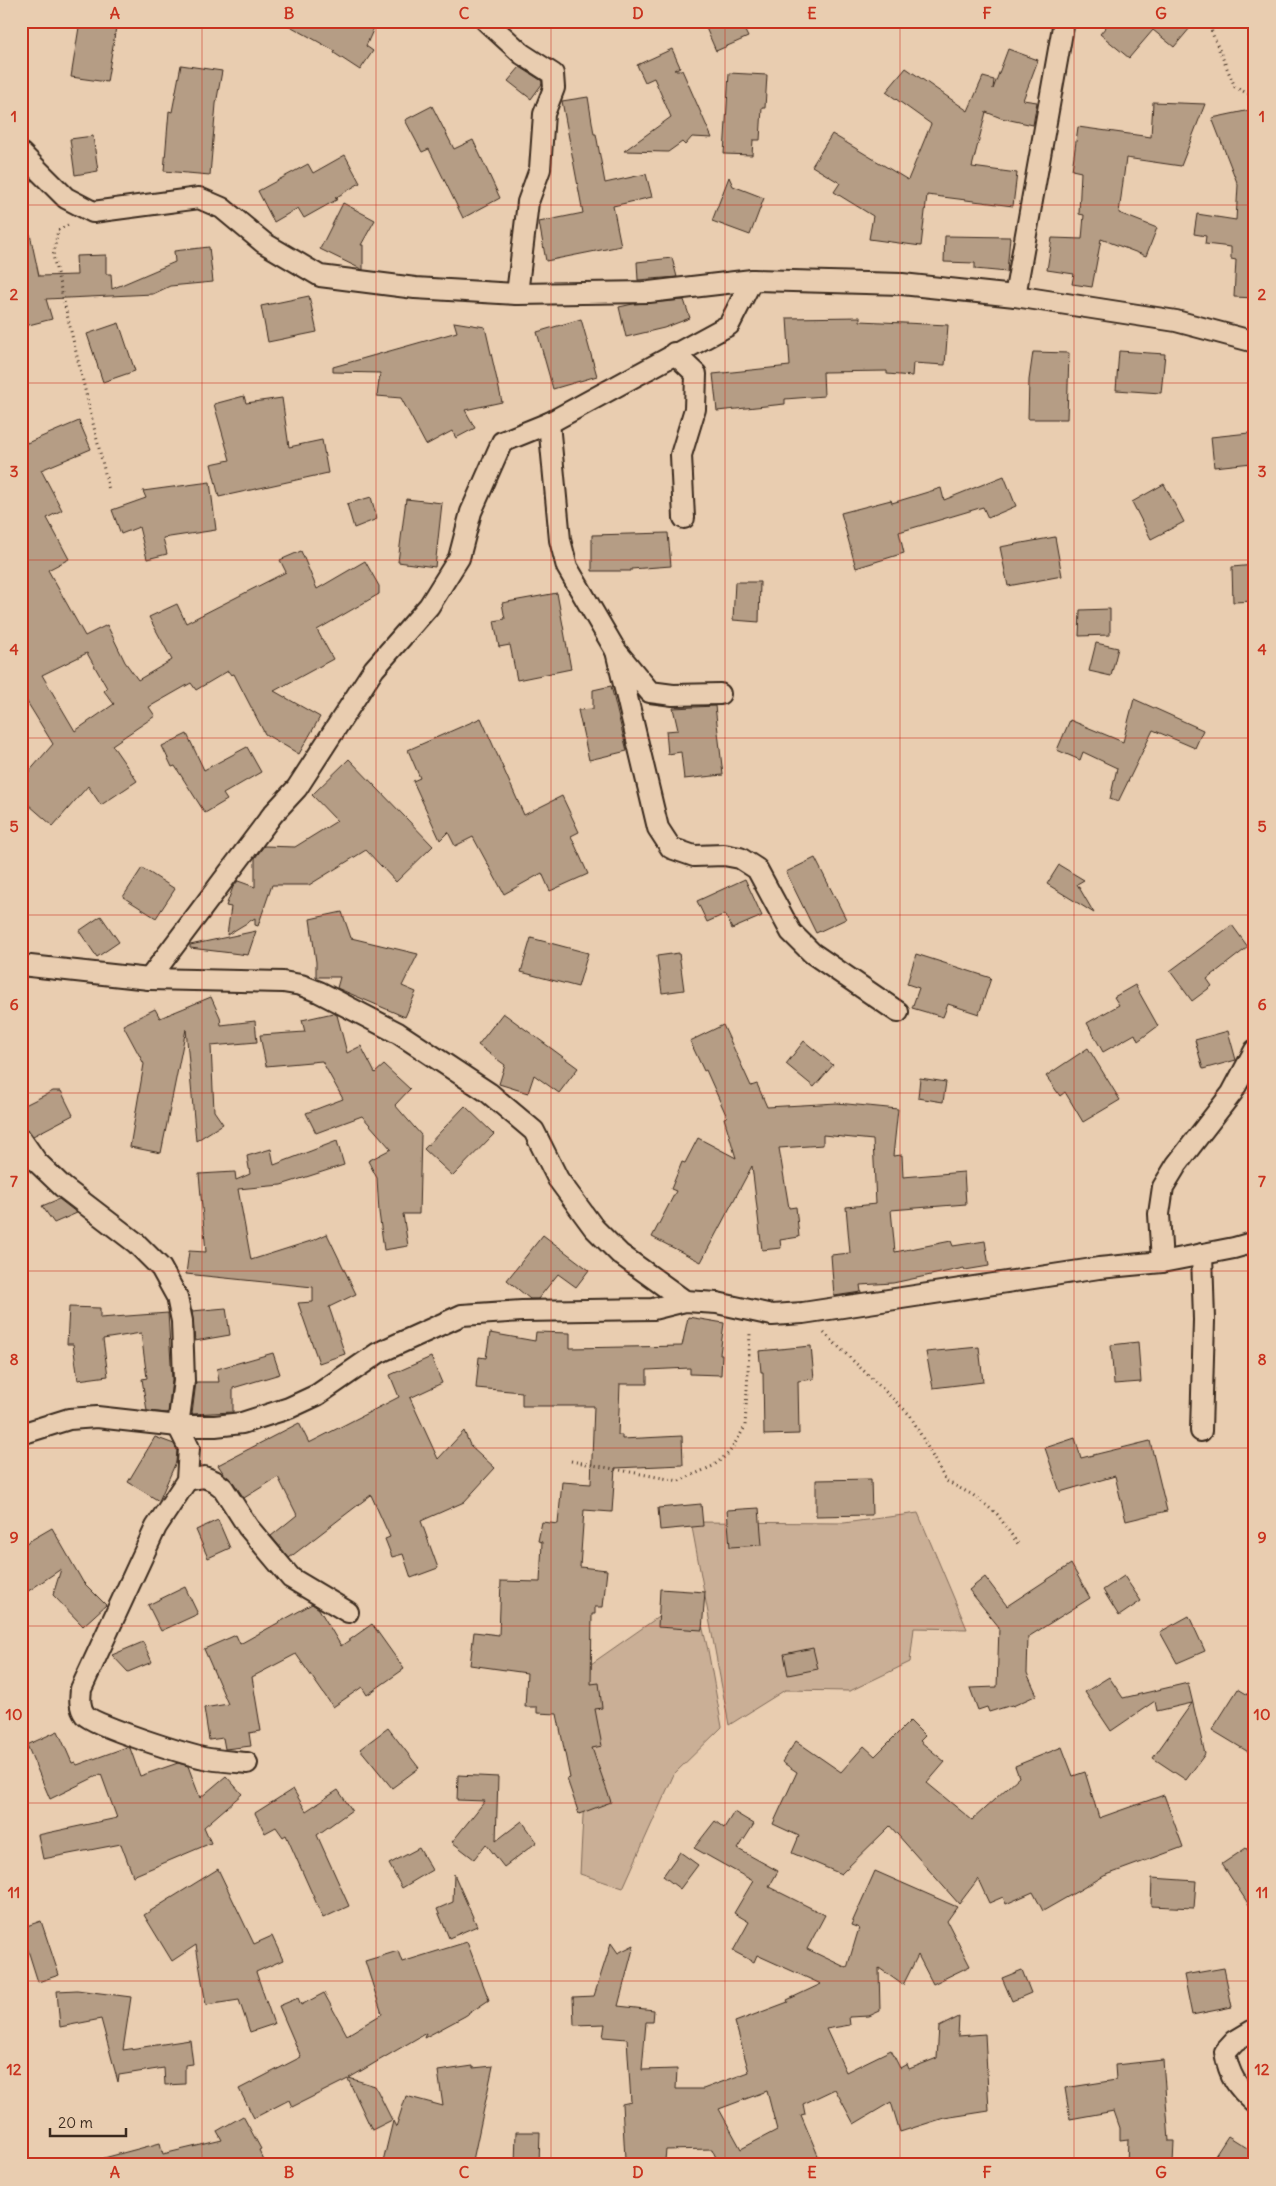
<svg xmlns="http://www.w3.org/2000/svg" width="1276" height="2186" viewBox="0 0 1276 2186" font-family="Delius,sans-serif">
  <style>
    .green { fill: #caaf96; stroke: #826c5a }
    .building { fill: #b59d85; stroke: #3b2a1e; fill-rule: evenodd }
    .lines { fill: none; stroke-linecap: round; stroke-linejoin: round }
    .minor-casing { stroke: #3b2a1e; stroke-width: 24 }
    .path { stroke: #3b2a1e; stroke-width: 3; stroke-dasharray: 1 4; stroke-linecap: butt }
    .minor { stroke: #e9cdb0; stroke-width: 20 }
    .grid { fill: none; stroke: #c8321e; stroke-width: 1; stroke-opacity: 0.55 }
    .neatline { fill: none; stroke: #c8321e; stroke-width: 2 }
    .grid-label { font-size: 16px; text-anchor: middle; font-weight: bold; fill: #c8321e }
  </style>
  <rect width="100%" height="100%" fill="#e9cdb0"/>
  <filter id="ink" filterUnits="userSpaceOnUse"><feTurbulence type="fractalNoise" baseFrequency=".02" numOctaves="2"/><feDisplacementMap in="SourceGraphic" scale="10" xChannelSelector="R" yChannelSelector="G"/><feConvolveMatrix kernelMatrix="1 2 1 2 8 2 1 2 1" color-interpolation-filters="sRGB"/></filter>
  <g filter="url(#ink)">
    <g class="green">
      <polygon points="918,1513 967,1629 914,1628 910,1662 850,1691 785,1690 729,1725 691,1522 844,1523"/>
      <polygon points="694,1592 708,1650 722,1727 674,1774 623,1888 580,1874 591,1664"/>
    </g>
    <g class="building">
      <polygon points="80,21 117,21 107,82 71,77"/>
      <polygon points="281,21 377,21 366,46 373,51 360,70 334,53 335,51"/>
      <polygon points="703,21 740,21 748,37 716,51"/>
      <polygon points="1111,21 1196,21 1174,47 1153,30 1129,58 1100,34"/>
      <polygon points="672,49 680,67 674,70 682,70 712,138 692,137 685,145 682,142 668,152 624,151 671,117 654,78 645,82 637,65"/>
      <polygon points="1008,49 1038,60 1023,100 1037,102 1033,125 1001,118 986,112 972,167 1017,173 1013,206 927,195 921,246 869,239 873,216 834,192 840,183 812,166 832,134 908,180 931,124 886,92 906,68 968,111 983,77 994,80 993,89"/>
      <polygon points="181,65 222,71 216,104 210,175 164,171 169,111 172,112"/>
      <polygon points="520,67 542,81 542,84 531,99 508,81"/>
      <polygon points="729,73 767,75 765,108 762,108 760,140 753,140 752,155 724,154"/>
      <polygon points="588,97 594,134 596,134 605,183 646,174 652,197 613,206 621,246 546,261 539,222 583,213 562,101"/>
      <polygon points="1153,102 1205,104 1181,166 1126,158 1119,213 1157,228 1146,256 1101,239 1092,287 1072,284 1074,274 1047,270 1052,238 1082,239 1084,215 1079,214 1081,172 1072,170 1078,127 1151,137"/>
      <polygon points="432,106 454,149 473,140 500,198 463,218 429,149 422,152 405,120"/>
      <polygon points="1250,110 1255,131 1255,298 1234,297 1236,260 1231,259 1231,247 1205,244 1206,236 1194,234 1197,214 1236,220 1238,185 1212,118"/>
      <polygon points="93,136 98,171 75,175 70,139"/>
      <polygon points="345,155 360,183 335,198 338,199 304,218 298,208 274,222 258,191 308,164 313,173"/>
      <polygon points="729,177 733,186 764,198 750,235 712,221"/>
      <polygon points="343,203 375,220 361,245 363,245 363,270 320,249"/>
      <polygon points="30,234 39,276 77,275 76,256 106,255 106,274 111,274 112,289 175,262 174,251 209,247 213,282 170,286 153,294 46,299 52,319 21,327 21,235"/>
      <polygon points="945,236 1010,237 1007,272 975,269 975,263 944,262"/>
      <polygon points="672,258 677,277 638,280 637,262"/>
      <polygon points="309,296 317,332 268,342 261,306"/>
      <polygon points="684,300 690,318 664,328 626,337 619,307 633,304"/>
      <polygon points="860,317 860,321 948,325 945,365 913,363 912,376 887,374 887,371 823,372 824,396 785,399 785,404 717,411 713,374 790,366 787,318"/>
      <polygon points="581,319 597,376 553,389 537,332"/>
      <polygon points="454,322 485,327 502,402 465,410 475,428 456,438 452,431 426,445 401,398 377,396 380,373 333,372 333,367 457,332"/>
      <polygon points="119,323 135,371 103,382 87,334"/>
      <polygon points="1119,351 1165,354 1161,393 1116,390"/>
      <polygon points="1033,352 1069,353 1067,419 1028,419 1029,380"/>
      <polygon points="244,396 246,403 282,398 289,447 322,440 328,473 219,497 211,464 230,460 214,404"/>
      <path d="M79,421L91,449L41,470L62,510L47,518L69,559L48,570L85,636L107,625L125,662L138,680L172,660L149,617L177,604L186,623L286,572L280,560L301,551L317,589L365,561L379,586V594L317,630L333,659L274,691L320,717L299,754L265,734L234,674L231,675L228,671L196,690L191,683L149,707L155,716L112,745L137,781L101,805L88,786L53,826L21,798V781L53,744L21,692V433L27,443ZM87,653L107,688L104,691L114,704L75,731L42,675Z"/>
      <polygon points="1249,433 1252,463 1214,467 1211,437"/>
      <polygon points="1004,476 1016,506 988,518 983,507 899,532 904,553 856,568 841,513 891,500 892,503 941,488 944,500"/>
      <polygon points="210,482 216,530 163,538 167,554 147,559 139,527 121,534 112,510 146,498 143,491"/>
      <polygon points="1164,484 1184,522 1151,539 1132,502"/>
      <polygon points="371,497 377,519 354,528 347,504"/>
      <polygon points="406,499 442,503 435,567 398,562"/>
      <polygon points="668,533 671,566 631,569 631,571 592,571 592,535"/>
      <polygon points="1055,537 1062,576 1008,586 1000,547"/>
      <polygon points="1255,565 1255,601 1233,602 1232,567"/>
      <polygon points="735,582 760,582 759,622 733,620"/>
      <polygon points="557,593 571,669 517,680 510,645 499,647 494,621 505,619 502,603"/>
      <polygon points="1110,609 1110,635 1079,636 1080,610"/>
      <polygon points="1096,643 1118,648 1111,676 1089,671"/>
      <polygon points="611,686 627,751 589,760 578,710 593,709 593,690"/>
      <polygon points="1134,699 1203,730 1195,748 1153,730 1118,802 1110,799 1117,768 1083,752 1080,760 1057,750 1070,720 1123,742"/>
      <polygon points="715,706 723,775 684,779 681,752 668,754 666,731 678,730 673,708"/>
      <polygon points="481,718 524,815 562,796 579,832 571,836 588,874 550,891 542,873 504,894 473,837 455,846 448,832 440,840 413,781 420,778 408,750"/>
      <polygon points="187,734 204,770 247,747 261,772 223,794 227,800 205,813 175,766 172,767 162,746"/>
      <polygon points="349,759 433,846 396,882 366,850 309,885 272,885 258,926 255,925 255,918 227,935 231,907 226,906 233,887 238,881 255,887 255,858 264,846 295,847 337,821 312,795"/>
      <polygon points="815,858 846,919 816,933 786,872"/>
      <polygon points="1059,865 1084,880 1077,884 1094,913 1047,884"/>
      <polygon points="142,868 175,889 156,918 123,897"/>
      <polygon points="745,879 762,916 732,929 725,914 707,922 697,901"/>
      <polygon points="342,912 351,938 418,954 402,986 416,992 405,1017 337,988 340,977 316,977 316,962 310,919"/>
      <polygon points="101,916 119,942 97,957 79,931"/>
      <polygon points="1232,925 1248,947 1207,979 1212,986 1192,1001 1170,971"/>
      <polygon points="256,931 248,955 190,948 190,945"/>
      <polygon points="531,938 588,953 578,987 521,972"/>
      <polygon points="679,953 684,990 662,993 657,956"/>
      <polygon points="916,954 991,978 979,1014 948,1004 943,1017 912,1008 919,988 907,984"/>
      <polygon points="1135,985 1158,1026 1138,1041 1135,1034 1103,1052 1087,1023 1119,1005 1114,997"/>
      <polygon points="211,997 220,1017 221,1025 255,1021 257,1042 211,1046 214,1111 223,1124 196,1141 186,1029 161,1153 130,1147 144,1064 123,1025 155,1009 160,1018"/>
      <polygon points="333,1013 337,1015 347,1053 361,1046 375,1073 384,1065 410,1089 395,1105 421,1135 419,1214 403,1214 408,1246 384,1250 379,1212 377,1178 368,1161 391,1149 362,1116 316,1133 306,1113 343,1099 322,1061 266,1066 260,1035 305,1032 302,1020"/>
      <polygon points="503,1013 578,1068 559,1093 534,1075 528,1093 499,1084 505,1065 478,1045"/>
      <polygon points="723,1025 751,1086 757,1084 767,1107 837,1103 898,1109 893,1156 902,1155 903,1177 964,1172 966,1204 891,1210 895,1252 951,1241 953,1246 985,1241 989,1266 965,1270 964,1268 893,1283 860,1285 861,1292 834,1296 831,1255 850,1253 846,1207 876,1204 873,1140 823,1135 823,1145 779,1148 789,1208 796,1207 799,1237 780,1240 781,1248 762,1250 752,1166 701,1262 652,1237 676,1191 671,1189 682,1162 685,1163 698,1138 736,1158 724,1118 727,1117 706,1070 704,1071 690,1041"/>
      <polygon points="1228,1031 1236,1060 1203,1069 1195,1040"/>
      <polygon points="804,1041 833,1065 814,1087 786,1064"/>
      <polygon points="1088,1048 1120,1100 1083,1122 1065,1092 1060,1096 1046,1076"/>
      <polygon points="920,1078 946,1082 943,1102 918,1098"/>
      <polygon points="53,1091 61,1091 73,1115 33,1136 26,1129 21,1127 21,1107"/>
      <polygon points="465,1106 494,1134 453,1176 424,1149"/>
      <polygon points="337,1141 344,1165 281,1185 238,1189 251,1260 314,1240 327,1234 356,1294 329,1307 345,1354 319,1363 298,1303 313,1302 313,1287 186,1274 189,1251 206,1252 199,1174 235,1172 236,1180 250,1174 247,1156 271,1149 274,1165"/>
      <polygon points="59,1199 77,1213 54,1223 42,1206"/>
      <polygon points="543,1235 589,1270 576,1287 558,1274 538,1299 530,1299 507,1280"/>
      <polygon points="69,1307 100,1308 100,1318 168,1313 172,1380 168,1413 147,1411 142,1379 147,1378 141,1333 103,1339 108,1376 78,1380 73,1344 67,1344"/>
      <polygon points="226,1308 230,1335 195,1341 192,1311"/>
      <polygon points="688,1317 724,1323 720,1354 722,1354 721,1375 690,1374 690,1368 647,1370 647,1384 620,1384 618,1435 622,1435 622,1439 682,1436 683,1465 615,1468 612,1512 584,1510 580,1567 607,1570 603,1607 595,1607 595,1614 592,1614 591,1684 599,1683 602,1708 595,1709 602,1746 592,1748 611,1802 579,1814 567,1779 570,1778 557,1714 537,1713 537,1707 525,1707 527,1673 470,1665 474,1632 499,1635 501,1581 540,1582 542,1542 538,1541 542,1522 558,1524 562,1482 591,1484 594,1406 522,1406 522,1392 476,1388 479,1357 486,1358 490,1333 535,1341 536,1332 570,1333 570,1348 682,1346"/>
      <polygon points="1138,1342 1141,1382 1114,1384 1111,1345"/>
      <polygon points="811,1346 814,1379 798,1381 799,1434 764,1435 763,1372 761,1372 759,1351"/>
      <polygon points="979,1347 983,1382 933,1388 926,1352"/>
      <polygon points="273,1353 280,1374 233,1388 233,1412 192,1414 196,1382 219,1382 217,1369"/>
      <polygon points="431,1357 442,1383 410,1398 438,1459 464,1431 470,1445 495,1468 464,1502 421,1521 438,1568 411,1578 403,1554 392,1557 385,1539 390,1537 371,1495 289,1558 271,1536 297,1515 278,1477 244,1498 233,1482 224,1474 218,1465 299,1423 309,1443 399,1397 390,1375"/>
      <polygon points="155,1437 174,1444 177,1450 176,1462 159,1501 128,1482"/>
      <polygon points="1075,1438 1081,1458 1150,1441 1167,1511 1126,1521 1115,1476 1060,1492 1045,1448"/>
      <polygon points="871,1479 872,1515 816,1516 816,1480"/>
      <polygon points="701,1504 703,1526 660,1530 658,1508"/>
      <polygon points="759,1508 762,1545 730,1547 727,1510"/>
      <polygon points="218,1520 230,1548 208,1558 196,1530"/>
      <polygon points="52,1528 83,1582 106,1605 83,1626 53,1595 61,1569 21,1596 21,1546"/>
      <polygon points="1071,1564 1090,1598 1028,1637 1027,1673 1037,1695 1013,1706 1012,1705 989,1712 987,1707 978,1710 970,1688 997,1687 999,1627 969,1590 985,1577 1007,1606"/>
      <polygon points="1124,1576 1141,1601 1119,1616 1103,1590"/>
      <polygon points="185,1587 198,1614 161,1631 148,1605"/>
      <polygon points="660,1589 705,1592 702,1630 658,1627"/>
      <polygon points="312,1604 319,1609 341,1646 372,1624 404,1669 367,1695 362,1687 333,1707 296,1654 252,1677 261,1731 249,1733 251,1746 225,1749 223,1738 209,1740 204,1708 228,1704 204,1649 236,1635 240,1644"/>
      <polygon points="1189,1616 1205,1651 1177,1663 1160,1632"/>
      <polygon points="143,1642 152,1662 128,1672 112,1655"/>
      <polygon points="813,1648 818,1669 788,1675 784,1654"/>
      <polygon points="1109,1677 1123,1698 1188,1683 1205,1754 1186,1780 1153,1758 1192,1703 1157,1711 1155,1701 1111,1731 1085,1692"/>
      <polygon points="1238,1689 1255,1699 1255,1756 1212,1730"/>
      <polygon points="910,1721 925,1736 920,1741 945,1762 927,1783 972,1820 1019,1777 1015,1766 1062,1747 1073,1776 1085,1772 1099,1818 1164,1795 1183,1847 1104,1876 1043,1911 1033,1892 1006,1904 1003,1897 989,1903 978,1879 959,1904 890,1826 841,1874 792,1853 799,1836 773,1824 797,1772 782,1762 796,1741 841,1772 864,1746 875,1756"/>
      <polygon points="388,1728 419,1768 392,1788 360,1749"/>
      <polygon points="58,1731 72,1763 75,1762 77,1765 127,1747 130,1748 140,1776 178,1763 188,1766 200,1798 226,1776 242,1794 204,1827 211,1843 133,1876 121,1844 43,1859 38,1835 117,1818 101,1774 50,1799 27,1745"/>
      <polygon points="458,1775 498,1777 496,1841 522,1821 537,1842 504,1867 486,1844 474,1859 452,1842 485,1801 457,1800"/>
      <polygon points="293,1789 306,1811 338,1790 352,1810 317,1835 349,1906 323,1918 286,1835 283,1837 276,1827 265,1833 255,1813"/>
      <path d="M734,1812L754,1824L738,1849L778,1871L769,1887L825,1915L807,1949L847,1968L859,1928L851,1925L875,1871L957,1907L947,1921L970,1966L933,1984L918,1955L903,1985L879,1968L880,2011L869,2016L849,2017L850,2025L826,2029L846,2072L891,2050L900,2068L907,2064L909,2069L937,2058L939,2027L959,2017L958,2036L985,2034L989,2111L944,2118L900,2132L891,2102L854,2124L835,2089L803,2104L805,2114L801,2115L822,2165H713L718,2162L712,2149L666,2150L665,2160L625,2159L622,2104L631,2102L627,2039L603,2037L605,2024L574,2025L573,1997L594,1996L611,1943L618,1953L634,1945L618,2006L654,2010L653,2022H646L642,2070L677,2069L676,2089H703L749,2072L735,2022L788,2002L787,2000L821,1984L757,1955L754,1962L733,1951L749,1922L734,1913L753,1881L694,1848L715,1821L724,1828ZM767,2091L777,2130L741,2149L719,2109Z"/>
      <polygon points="419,1848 432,1870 402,1888 389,1864"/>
      <polygon points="1246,1848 1255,1861 1255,1914 1222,1864"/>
      <polygon points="680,1852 698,1865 680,1889 663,1876"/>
      <polygon points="218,1869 254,1944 272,1936 283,1960 256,1972 274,2024 250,2032 239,2000 206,2005 196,1945 172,1961 144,1915"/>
      <polygon points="454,1874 477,1926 449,1938 437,1909 453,1902"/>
      <polygon points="1152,1878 1196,1881 1194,1908 1151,1906"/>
      <polygon points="41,1921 59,1975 38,1982 21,1928"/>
      <polygon points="467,1942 489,2000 465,2016 424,2038 426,2033 349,2078 375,2086 392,2120 372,2130 348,2079 292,2107 289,2100 254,2118 239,2089 301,2057 279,2006 298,1998 301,2005 324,1993 347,2035 382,2014 365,1961 398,1951 402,1962"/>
      <polygon points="1224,1968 1232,2007 1192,2015 1184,1975"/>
      <polygon points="1022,1970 1031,1993 1012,2001 1002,1978"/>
      <polygon points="77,1990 131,1997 123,2050 190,2040 193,2064 185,2065 185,2084 165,2085 164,2068 119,2075 118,2082 101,2019 60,2027 57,1991"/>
      <polygon points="1163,2060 1169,2141 1174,2141 1173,2165 1127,2165 1128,2139 1120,2140 1120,2128 1114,2111 1070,2119 1065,2088 1116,2080 1115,2065"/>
      <polygon points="473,2066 473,2068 493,2066 472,2165 397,2165 383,2162 393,2121 396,2127 406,2096 443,2106 438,2071"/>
      <polygon points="243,2116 261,2149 259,2150 266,2165 105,2165 104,2158 160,2143 163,2154 222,2140 217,2131"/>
      <polygon points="516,2132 540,2132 539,2165 515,2165"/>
      <polygon points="1228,2136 1255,2153 1255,2165 1209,2165"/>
    </g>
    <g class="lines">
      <g class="minor-casing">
        <g id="minor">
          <polyline points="486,21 522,54 553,74 554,88 544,114 540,169 528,202 517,294"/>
          <polyline points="21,153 66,198 93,212 199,198 222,208 264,243 320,276 415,288 517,294 649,292 752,280 902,284 1015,296 1176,321 1255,342"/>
          <polyline points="1015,296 1064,21"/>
          <polyline points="674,353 696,374 695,409 681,455 684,518"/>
          <polyline points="549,423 560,540 567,567 616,651 650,692 673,695 720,694"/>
          <polyline points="616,651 658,828 671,848 694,856 724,855 740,858 757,869 791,932 812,953 898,1012"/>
          <polyline points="21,965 149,979 283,982 301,985 319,992 398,1033 489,1093 534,1131 558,1179 594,1228 620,1254 685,1301"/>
          <polyline points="149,979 273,814 297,788 374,669 429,606 459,558 471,512 502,442 549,423 729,325 752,280"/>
          <path d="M21,1139L37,1162L63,1187L136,1243L161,1268L177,1297L182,1321L184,1381L178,1426L189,1448L187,1480L156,1527L81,1689C80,1698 79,1707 85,1715C95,1726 190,1756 209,1759C221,1761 235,1762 247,1763"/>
          <polyline points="1162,1262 1159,1214 1163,1187 1177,1164 1232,1093 1255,1050"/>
          <polyline points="1201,1431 1204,1320 1202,1254"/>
          <polyline points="21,1434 69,1419 97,1417 178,1426 215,1426 242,1423 289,1408 317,1395 378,1353 462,1315 522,1311 653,1309 685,1301 717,1303 772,1315 803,1313 1099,1268 1162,1262 1234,1248 1255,1242"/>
          <polyline points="187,1480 204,1477 214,1481 223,1488 248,1527 291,1578 348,1612"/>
          <path d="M1255,2029L1235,2041L1225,2052C1229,2076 1237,2087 1255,2103"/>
        </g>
      </g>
      <g class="path">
        <polyline points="1210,21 1212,33 1235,87 1255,97"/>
        <polyline points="68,225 58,230 53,256 109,490"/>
        <polyline points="824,1333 910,1415 946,1481 973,1495 997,1514 1018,1544"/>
        <polyline points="571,1461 679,1481 713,1466 729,1453 745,1427 750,1334"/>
      </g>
      <use href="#minor" class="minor"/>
    </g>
  </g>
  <path class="grid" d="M202,21V2165M376,21V2165M551,21V2165M725,21V2165M900,21V2165M1074,21V2165M21,205H1255M21,383H1255M21,560H1255M21,738H1255M21,915H1255M21,1093H1255M21,1271H1255M21,1448H1255M21,1626H1255M21,1803H1255M21,1981H1255"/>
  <rect width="1276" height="2186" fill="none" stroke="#e9cdb0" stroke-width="55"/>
  <path d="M50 2128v8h76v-8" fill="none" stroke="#3b2a1e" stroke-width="2.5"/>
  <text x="58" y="2128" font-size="15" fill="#3b2a1e" stroke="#e9cdb0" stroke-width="4" paint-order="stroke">20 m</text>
  <rect x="28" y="28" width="1220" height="2130" class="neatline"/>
  <g class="grid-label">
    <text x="115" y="19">A</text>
    <text x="289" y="19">B</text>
    <text x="464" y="19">C</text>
    <text x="638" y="19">D</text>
    <text x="812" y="19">E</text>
    <text x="987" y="19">F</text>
    <text x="1161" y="19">G</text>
    <text x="14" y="122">1</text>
    <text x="1262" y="122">1</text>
    <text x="14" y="300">2</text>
    <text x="1262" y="300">2</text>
    <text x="14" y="477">3</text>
    <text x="1262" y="477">3</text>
    <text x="14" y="655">4</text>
    <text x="1262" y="655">4</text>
    <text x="14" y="832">5</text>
    <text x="1262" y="832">5</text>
    <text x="14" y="1010">6</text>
    <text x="1262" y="1010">6</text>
    <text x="14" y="1187">7</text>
    <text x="1262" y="1187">7</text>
    <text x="14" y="1365">8</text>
    <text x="1262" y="1365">8</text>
    <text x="14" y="1543">9</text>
    <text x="1262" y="1543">9</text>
    <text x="14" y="1720">10</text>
    <text x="1262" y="1720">10</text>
    <text x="14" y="1898">11</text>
    <text x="1262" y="1898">11</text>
    <text x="14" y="2075">12</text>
    <text x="1262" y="2075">12</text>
    <text x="115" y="2178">A</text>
    <text x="289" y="2178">B</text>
    <text x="464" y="2178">C</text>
    <text x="638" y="2178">D</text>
    <text x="812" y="2178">E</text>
    <text x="987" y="2178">F</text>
    <text x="1161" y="2178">G</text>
  </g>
</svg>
